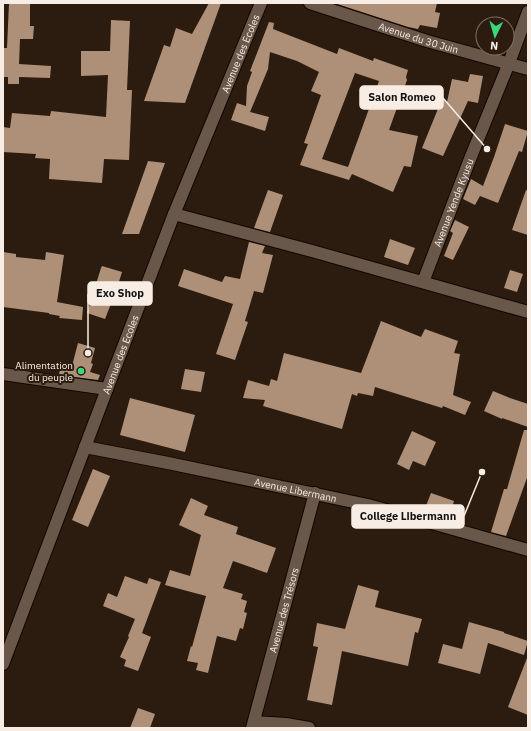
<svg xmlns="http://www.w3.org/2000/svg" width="531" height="731" viewBox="0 0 531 731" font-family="'IBM Plex Sans',sans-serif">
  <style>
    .building { fill: #ae9079; fill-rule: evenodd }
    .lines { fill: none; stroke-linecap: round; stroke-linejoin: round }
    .street-casing { stroke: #130600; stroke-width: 14 }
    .secondary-casing { stroke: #130600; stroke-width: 14 }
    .street { stroke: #695749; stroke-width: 12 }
    .secondary { stroke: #695749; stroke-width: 12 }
    .poi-dot { fill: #3bd77e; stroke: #2b1c0f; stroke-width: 1.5 }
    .labels { text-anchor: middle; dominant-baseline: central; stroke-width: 4; stroke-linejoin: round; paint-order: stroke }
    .street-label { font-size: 10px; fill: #f8ede5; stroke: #2b1c0f }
    .poi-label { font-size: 10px; fill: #f8ede5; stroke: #2b1c0f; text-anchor: end }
    .leader { fill: none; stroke: #f8ede5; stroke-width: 1.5 }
    .callout-dot { fill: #f8ede5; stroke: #2b1c0f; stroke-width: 1.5 }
    .callout { fill: #f8ede5; stroke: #f8ede5; stroke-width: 1.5 }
    .callout-label { font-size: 11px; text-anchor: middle; font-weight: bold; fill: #111 }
  </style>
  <rect width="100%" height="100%" fill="#2b1c0f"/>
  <g class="building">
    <polygon points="9,3 30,4 30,26 34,26 33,39 20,39 19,64 51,66 50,78 19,77 19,84 8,84 8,77 3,77 3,48 7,48"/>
    <polygon points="209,3 221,3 185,103 144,101 164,45 170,47 176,28 192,34"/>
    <polygon points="334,3 437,3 435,12 440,13 437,28 420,25 418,29 408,27"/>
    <polygon points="111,20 130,21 127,90 132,90 129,160 104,159 102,183 49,179 50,159 35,158 36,154 3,152 3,127 10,128 12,113 50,116 51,111 106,117 108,75 81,76 81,51 110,51"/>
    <path d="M269,22L274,23L273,29L337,54L339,48L373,61L374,58L408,70L406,77L407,80L389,130L418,136L411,167L404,166L393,192L352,174L349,180L300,165L308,144L304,143L321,95L311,91L319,72L297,61L270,52L268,69L250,112L269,117L265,131L231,120L237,103L246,106L247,86L252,72L250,71ZM355,73L379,81L348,167L322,159Z"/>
    <polygon points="470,74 483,76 478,103 468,101 443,156 422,148 442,99 447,102 452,79 468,82"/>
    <polygon points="505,124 528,131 522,152 519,151 498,203 480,196 475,205 463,199 471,179 483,186 494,157"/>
    <polygon points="148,161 165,163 139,234 122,234"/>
    <polygon points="268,190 283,195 270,232 254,228"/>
    <polygon points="526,190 528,191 528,235 512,230"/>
    <polygon points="455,220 469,227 453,260 444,256 453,233 450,231"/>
    <polygon points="390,239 415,248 408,265 384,257"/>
    <polygon points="249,242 265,246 262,253 273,255 263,293 254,291 245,321 248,322 235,360 216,354 233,304 178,286 184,269 222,282 225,276 240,279"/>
    <polygon points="3,252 16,254 16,257 45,260 46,252 64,255 57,302 83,307 82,320 59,318 60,316 49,314 49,313 3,307"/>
    <polygon points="102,266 122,272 116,291 105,319 87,313 101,268"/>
    <polygon points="510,270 523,274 517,292 504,288"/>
    <polygon points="381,321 421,337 425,329 458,341 454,353 460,354 453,395 471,402 465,415 443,406 442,408 375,387 373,396 358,393 357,396 352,394 342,429 263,406 265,400 243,398 248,380 269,386 271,379 277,381 284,353 361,373"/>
    <polygon points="78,343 95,348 91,363 93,364 90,372 100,375 98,380 59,375 61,363 72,366"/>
    <polygon points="185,369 205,372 201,392 181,389"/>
    <polygon points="493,391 510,398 528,404 528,427 502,418 502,419 484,411"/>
    <polygon points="130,398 195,415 185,452 120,435"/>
    <polygon points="524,430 528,430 528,475 506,536 491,532 504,489 507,489"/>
    <polygon points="412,431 436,442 425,466 413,461 409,470 397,464"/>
    <polygon points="93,469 110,476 88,527 72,520"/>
    <polygon points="431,493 454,501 448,520 424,511"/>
    <polygon points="191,498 208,506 204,515 238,527 236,534 276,548 267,573 233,561 223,588 243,594 241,599 247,601 244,612 247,613 243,629 240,628 236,641 217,636 208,673 196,670 198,663 187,661 191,646 192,647 206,596 165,585 170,570 190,576 201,535 179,525"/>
    <polygon points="125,576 147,584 149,578 161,582 142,633 151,637 138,671 124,666 126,660 120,657 129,637 128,636 135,619 103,606 108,593 117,597"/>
    <polygon points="358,585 379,591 375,607 422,619 418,633 415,632 408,666 342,651 332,705 307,700 318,647 313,646 317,623 345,629"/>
    <polygon points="469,622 504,632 504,633 528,641 524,655 488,643 480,674 438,663 443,644 462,649"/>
    <polygon points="527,658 528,658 528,715 508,707"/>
    <polygon points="138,708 155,714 150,728 130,728"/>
  </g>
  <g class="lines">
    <g class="street-casing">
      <g id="street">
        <polyline points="174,214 312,251 528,312"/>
        <path id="s1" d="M423,282L470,159L509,63L528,12"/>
        <polyline points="3,374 107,389"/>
        <path id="s2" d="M85,447L168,463L368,505L528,550"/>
        <path id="s3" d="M3,664L107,389L174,214L261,3"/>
        <polyline points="254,722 286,724 309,728"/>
        <path id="s4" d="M252,728L315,493"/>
      </g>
    </g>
    <g class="secondary-casing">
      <g id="secondary">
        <path id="s5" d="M310,3L427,41L528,69"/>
      </g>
    </g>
    <use href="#street" class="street"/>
    <use href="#secondary" class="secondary"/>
  </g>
  <circle class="poi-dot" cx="81" cy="371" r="4"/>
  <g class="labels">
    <g class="street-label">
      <text stroke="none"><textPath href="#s5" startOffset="114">Avenue du 30 Juin</textPath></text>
      <text stroke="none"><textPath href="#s3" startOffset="655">Avenue des Ecoles</textPath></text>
      <text stroke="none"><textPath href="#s1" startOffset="85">Avenue Yende Kyusu</textPath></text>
      <text stroke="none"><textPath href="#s3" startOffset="331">Avenue des Ecoles</textPath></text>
      <text stroke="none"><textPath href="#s2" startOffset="215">Avenue Libermann</textPath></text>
      <text stroke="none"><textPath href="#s4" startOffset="122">Avenue des Trésors</textPath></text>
    </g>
    <g class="poi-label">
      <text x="73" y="365">Alimentation<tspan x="73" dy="12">du peuple</tspan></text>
    </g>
  </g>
  <path class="leader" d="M487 149L443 98M88 353L88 294M482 472L464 516"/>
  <g class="callout-dot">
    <circle cx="487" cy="149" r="4"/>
    <circle cx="88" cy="353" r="4"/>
    <circle cx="482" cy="472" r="4"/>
  </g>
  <g class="callout">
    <rect x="360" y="86" width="83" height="23" rx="4"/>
    <rect x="88" y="282" width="64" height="23" rx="4"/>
    <rect x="352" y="505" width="112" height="23" rx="4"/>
  </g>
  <g class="callout-label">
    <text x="402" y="101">Salon Romeo</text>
    <text x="120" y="297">Exo Shop</text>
    <text x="408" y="520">College Libermann</text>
  </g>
  <rect width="531" height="731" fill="none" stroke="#f8ede5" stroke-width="8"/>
  <g transform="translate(495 36) rotate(185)"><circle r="19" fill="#2b1c0f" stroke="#7d7065"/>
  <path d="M0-3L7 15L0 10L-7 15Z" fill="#3bd77e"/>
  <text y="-6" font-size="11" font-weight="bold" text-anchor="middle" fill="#f8ede5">N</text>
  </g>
</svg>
